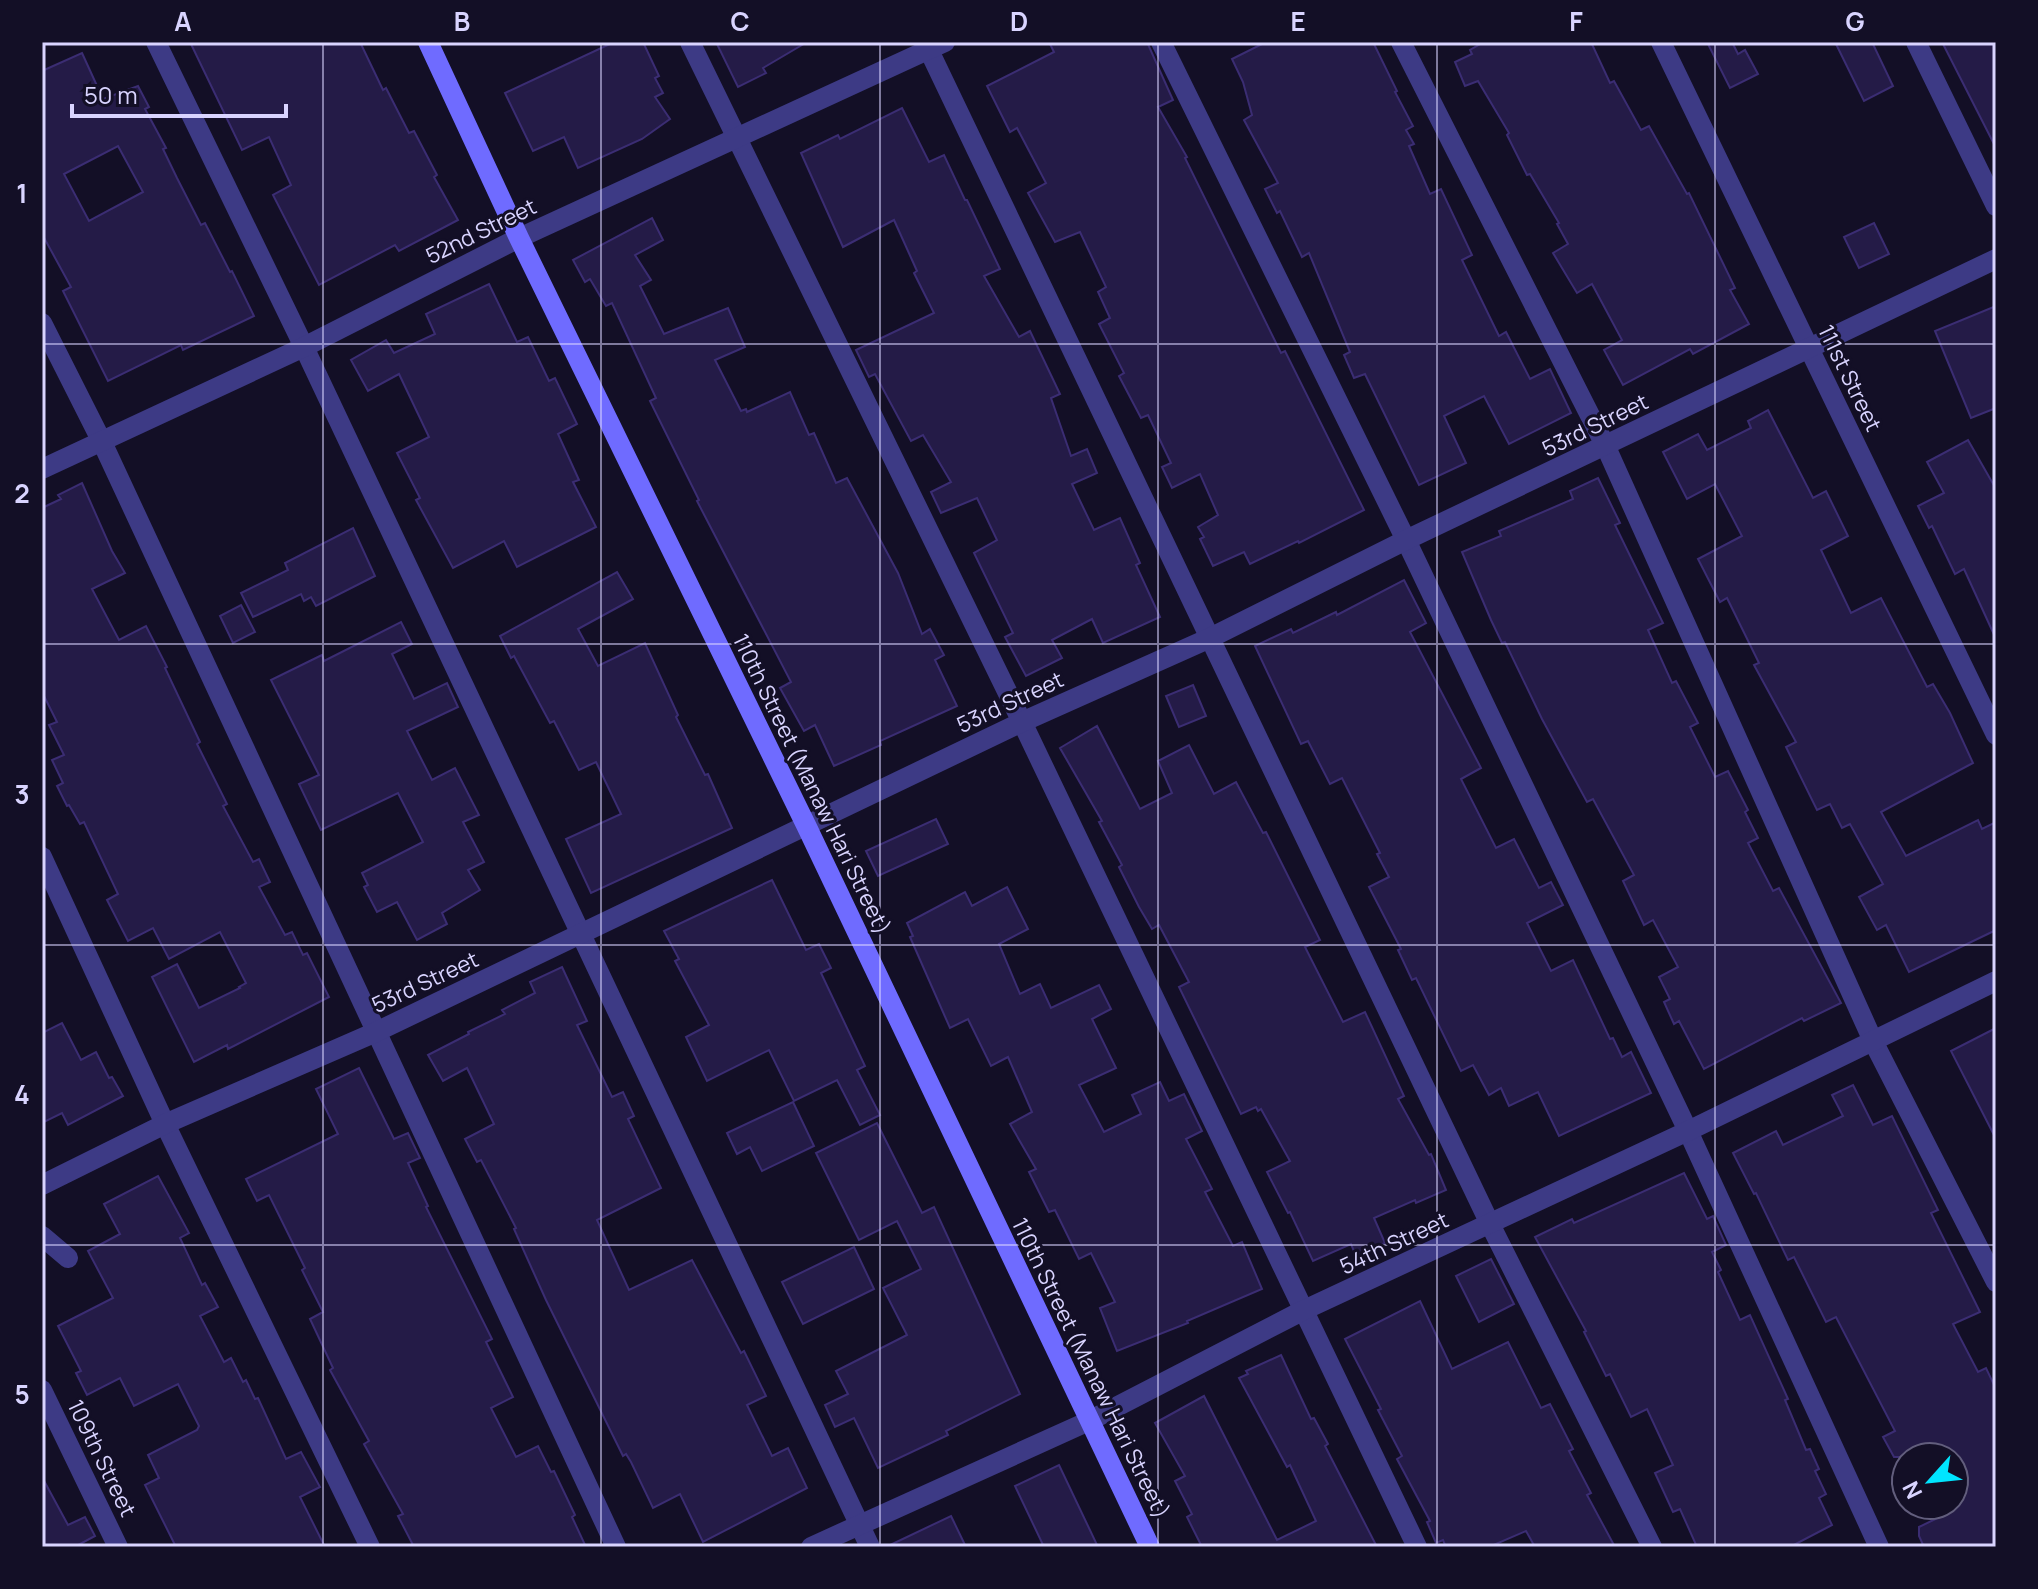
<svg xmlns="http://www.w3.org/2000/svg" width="2038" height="1589" viewBox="0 0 2038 1589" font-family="Manrope,sans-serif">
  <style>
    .building { fill: #241b47; stroke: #3b2d73; stroke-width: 2; fill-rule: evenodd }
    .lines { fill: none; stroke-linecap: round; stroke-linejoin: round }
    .street { stroke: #3d3a85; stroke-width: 20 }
    .secondary { stroke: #6f6bff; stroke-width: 20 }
    .grid { fill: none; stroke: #d9d4ff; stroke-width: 2; stroke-opacity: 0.55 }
    .labels { text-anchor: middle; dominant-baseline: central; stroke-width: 6; stroke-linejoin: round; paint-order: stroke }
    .street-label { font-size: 22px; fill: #d9d4ff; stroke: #130f26 }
    .neatline { fill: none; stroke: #d9d4ff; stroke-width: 3 }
    .grid-label { font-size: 26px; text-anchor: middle; font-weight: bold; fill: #d9d4ff }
  </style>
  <rect width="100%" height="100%" fill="#130f26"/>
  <g class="building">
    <polygon points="190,42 360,42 383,90 386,88 409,133 414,131 437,175 434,177 458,220 399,251 395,245 319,285 273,195 291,185 269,137 242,150"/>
    <polygon points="614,42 643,42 659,76 655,78 663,93 655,97 670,119 642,139 578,168 564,137 533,151 505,93"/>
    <polygon points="716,42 807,42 763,68 766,73 738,87"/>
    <polygon points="1049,42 1147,42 1173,100 1158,107 1187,157 1185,158 1281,353 1285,351 1364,510 1299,543 1298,541 1250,564 1244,552 1213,566 1200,539 1204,537 1198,527 1218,515 1200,474 1172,488 1162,467 1171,463 1148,415 1141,418 1119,376 1124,373 1099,324 1110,318 1098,292 1106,287 1080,232 1055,242 1028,193 1046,183 1017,128 1010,132 987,86 1054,52"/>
    <polygon points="1266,42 1373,42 1397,91 1395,92 1413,126 1406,130 1414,144 1409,146 1430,194 1441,189 1472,255 1462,260 1499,336 1506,332 1530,379 1550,369 1571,413 1509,444 1484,396 1444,416 1466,463 1419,485 1365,374 1354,378 1344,355 1350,352 1309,253 1302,257 1280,211 1277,213 1265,189 1278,183 1244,120 1252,115 1243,82 1232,59"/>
    <polygon points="1484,42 1591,42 1610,83 1614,81 1641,130 1649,126 1687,194 1689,193 1735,288 1730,290 1749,324 1693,354 1690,349 1623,385 1604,350 1622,340 1592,284 1577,293 1553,253 1568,244 1557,224 1559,223 1530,174 1527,175 1507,135 1509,133 1478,81 1465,86 1455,62 1472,54 1470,50"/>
    <polygon points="1707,42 1732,42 1738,54 1745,50 1758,74 1730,88"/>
    <polygon points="1835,42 1872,42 1893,86 1864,101"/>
    <polygon points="1942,42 1996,42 1996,148"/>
    <path d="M82,53L103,99L138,86L149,107L145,109L166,148L163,149L177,178L201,225L205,223L230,272L232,271L254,316L183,350L181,345L108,381L63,291L71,287L42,234V71ZM118,146L143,192L89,221L64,174Z"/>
    <polygon points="902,108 929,162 944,155 965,200 967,200 1000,269 984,276 1019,337 1030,331 1060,394 1051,398 1071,456 1087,449 1097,473 1072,484 1094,530 1120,518 1140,563 1136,565 1160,617 1103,643 1092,619 1052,640 1062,658 1026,676 1005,637 1013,633 974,553 997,540 977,498 941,513 931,492 951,482 923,435 911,441 875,374 869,377 856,350 934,313 914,273 917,271 894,220 843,247 801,153 838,135 840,139"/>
    <polygon points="652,218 663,240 635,255 651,280 640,286 664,334 728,308 745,347 715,360 741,411 746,409 747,412 790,392 809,435 814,433 836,483 847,478 898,573 922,634 930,629 944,655 935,660 957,706 880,741 881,745 834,766 815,725 804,731 780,688 791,682 697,501 699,500 650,401 656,398 612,303 606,306 590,279 585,282 573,260"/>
    <polygon points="1874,223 1889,254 1859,268 1844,237"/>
    <polygon points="489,284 517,342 528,337 549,381 555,378 577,424 558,434 579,480 573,482 596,527 517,567 504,541 453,568 416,500 420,498 397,453 429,437 399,374 368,391 351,360 386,340 394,353 435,334 426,314"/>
    <polygon points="1996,306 1996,408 1971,418 1935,331"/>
    <polygon points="1768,410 1813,498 1826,491 1848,536 1821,550 1851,613 1881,598 1927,687 1933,684 1950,713 1973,763 1881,812 1906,856 1978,820 1982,829 1996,822 1996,930 1909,972 1886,925 1877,930 1859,897 1883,884 1850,824 1842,828 1830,804 1817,810 1786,747 1796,742 1754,665 1759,663 1727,598 1720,602 1698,559 1742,536 1715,484 1687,499 1663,452 1698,434 1707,450 1751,428 1748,421"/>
    <polygon points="1968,440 1996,489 1996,639 1964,569 1955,574 1932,526 1929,528 1918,506 1944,493 1927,462"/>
    <polygon points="1598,478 1620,523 1615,525 1663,623 1648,630 1672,683 1676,681 1698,723 1690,727 1715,777 1728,771 1748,810 1745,812 1758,838 1748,843 1773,891 1779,888 1841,1003 1804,1021 1802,1018 1704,1069 1679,1021 1674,1024 1664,1002 1670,999 1659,977 1678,967 1653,920 1644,925 1623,881 1634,875 1593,799 1587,802 1542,719 1505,642 1502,643 1491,620 1462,552 1501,536 1499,531 1573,499 1570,491"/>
    <polygon points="82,483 112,551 125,573 92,589 119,640 146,626 167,667 165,668 200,742 197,744 227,804 223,806 253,862 259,859 270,882 259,887 285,935 292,932 303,955 307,953 329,997 228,1049 227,1045 194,1062 152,977 177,964 199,1008 240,988 239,987 246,983 220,932 169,959 153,928 128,941 107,900 118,894 84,822 80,824 69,805 67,806 57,786 63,783 52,760 64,755 49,725 57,722 42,692 42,508 61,499 58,495"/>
    <polygon points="353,528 375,576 316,606 311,597 304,601 301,594 253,617 241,593 288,570 285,563"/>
    <polygon points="617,572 633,599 578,629 598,666 645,643 678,715 676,717 705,775 708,774 732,828 591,893 566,839 621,814 596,762 579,770 554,721 550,723 514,656 511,658 500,636"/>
    <polygon points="1404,580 1426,623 1410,632 1481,768 1461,779 1496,848 1514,839 1539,888 1551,882 1563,905 1527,923 1551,971 1573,960 1610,1039 1613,1038 1622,1057 1631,1052 1651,1093 1559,1136 1538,1092 1509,1106 1501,1088 1489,1095 1473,1065 1461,1071 1416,978 1412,980 1398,950 1401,949 1369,887 1389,877 1377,854 1380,853 1342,778 1330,784 1308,741 1301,744 1255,646 1291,629 1293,633 1336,612 1337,615"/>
    <polygon points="241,605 255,632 233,643 220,616"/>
    <polygon points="401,622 412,644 392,654 414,699 447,683 458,707 407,731 432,780 455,768 479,815 463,822 484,862 468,870 480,890 442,913 447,924 417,940 397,902 377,912 364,887 368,885 362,873 423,842 398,793 321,830 299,784 319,775 271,680 322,655 324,661"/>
    <polygon points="1193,685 1206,716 1179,727 1166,696"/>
    <polygon points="1097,726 1140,809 1172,793 1158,761 1189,745 1214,794 1236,782 1263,833 1266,832 1320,940 1305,947 1343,1022 1365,1012 1404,1096 1398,1099 1429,1155 1431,1154 1446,1190 1416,1203 1415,1200 1374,1218 1385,1243 1356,1256 1351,1244 1313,1261 1290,1212 1288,1213 1267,1172 1290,1161 1261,1109 1258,1111 1256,1107 1241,1114 1179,987 1189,982 1159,925 1152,929 1139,907 1119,867 1122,865 1099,822 1102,821 1060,748"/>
    <polygon points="936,819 948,844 878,876 866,851"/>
    <polygon points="772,880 806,950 819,944 831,968 821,973 865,1066 857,1070 880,1115 860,1125 837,1080 794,1101 769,1050 707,1081 686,1037 709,1025 675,961 679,959 664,931"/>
    <polygon points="1007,887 1028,929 999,944 1020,994 1040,984 1051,1008 1099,985 1111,1009 1092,1019 1116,1068 1079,1085 1104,1132 1141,1114 1132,1095 1160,1082 1169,1101 1184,1094 1202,1131 1186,1139 1212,1189 1205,1192 1233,1246 1242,1242 1262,1289 1187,1321 1188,1323 1117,1351 1100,1308 1115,1302 1091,1253 1079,1259 1055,1210 1049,1212 1029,1172 1036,1169 1010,1124 1032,1112 1008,1057 991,1066 968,1019 950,1028 910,937 913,936 907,923 965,892 972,906"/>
    <polygon points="562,967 587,1021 577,1025 612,1097 623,1092 634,1116 628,1119 661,1188 597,1220 629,1290 692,1260 741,1353 744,1351 766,1396 747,1405 772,1456 788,1448 807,1488 703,1542 680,1494 653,1508 631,1462 626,1454 623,1456 546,1300 514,1229 516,1228 481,1160 477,1162 465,1139 494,1124 467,1068 443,1081 428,1055 469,1034 468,1032 505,1014 502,1010 535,993 530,982"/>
    <polygon points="62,1023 81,1060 96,1052 109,1078 112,1077 123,1096 68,1125 62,1113 42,1123 42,1033"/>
    <polygon points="1996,1028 1996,1139 1951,1051"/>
    <polygon points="359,1068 394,1139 408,1133 420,1158 408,1163 428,1206 426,1207 492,1339 486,1342 513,1397 491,1408 516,1457 538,1446 551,1472 554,1471 575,1515 572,1517 586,1547 414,1547 398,1516 403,1514 364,1444 369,1441 330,1370 333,1368 310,1319 323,1312 302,1270 305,1268 269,1195 257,1201 246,1179 338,1134 316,1089"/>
    <polygon points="1853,1085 1873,1125 1892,1116 1938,1210 1931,1213 1980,1312 1953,1324 1978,1372 1986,1368 1996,1389 1996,1547 1924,1547 1919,1536 1919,1527 1948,1513 1946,1509 1954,1505 1954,1457 1894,1457 1883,1437 1895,1431 1836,1317 1826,1322 1794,1257 1788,1260 1756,1193 1754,1194 1733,1153 1776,1131 1783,1145 1843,1116 1832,1095"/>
    <polygon points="793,1102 814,1146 762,1171 750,1147 737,1154 727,1133"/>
    <polygon points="877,1123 922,1213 934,1207 1020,1394 946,1431 948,1435 878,1468 854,1418 835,1427 825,1405 848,1394 836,1371 907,1335 883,1288 921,1269 897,1221 859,1240 816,1153"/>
    <polygon points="1684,1173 1707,1219 1713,1216 1726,1245 1712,1252 1721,1270 1718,1272 1740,1320 1750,1315 1788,1399 1785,1400 1806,1450 1810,1449 1819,1469 1815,1471 1826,1494 1819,1498 1832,1525 1790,1547 1697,1547 1680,1509 1673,1512 1655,1473 1673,1465 1647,1409 1631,1417 1610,1374 1606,1376 1584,1332 1586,1331 1535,1237 1572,1219 1574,1223"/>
    <polygon points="158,1176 189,1233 180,1238 202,1285 205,1283 218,1307 200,1316 224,1362 231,1358 243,1382 246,1380 255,1399 258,1398 286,1459 301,1452 320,1487 300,1497 325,1547 176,1547 145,1485 159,1478 148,1455 197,1430 199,1426 178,1384 134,1406 120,1378 87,1395 76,1373 81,1371 58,1326 113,1298 88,1251 120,1234 104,1204"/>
    <polygon points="854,1247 874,1289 803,1324 782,1282"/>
    <polygon points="1491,1259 1514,1304 1479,1322 1456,1276"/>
    <polygon points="1420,1301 1452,1369 1508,1342 1541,1408 1550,1404 1573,1449 1569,1451 1591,1493 1587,1495 1615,1547 1535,1547 1526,1531 1489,1547 1446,1547 1443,1540 1436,1543 1427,1522 1430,1521 1397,1459 1402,1456 1378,1410 1381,1409 1345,1339"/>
    <polygon points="1281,1355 1311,1419 1314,1418 1328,1444 1325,1446 1377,1547 1202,1547 1187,1517 1192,1514 1175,1481 1185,1476 1155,1423 1204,1396 1277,1540 1316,1521 1290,1465 1287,1467 1239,1378 1248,1374 1246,1371"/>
    <polygon points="1059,1465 1098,1547 1044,1547 1015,1486"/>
    <polygon points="42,1477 68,1525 85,1517 95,1536 78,1545 80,1547 42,1547"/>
    <polygon points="951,1516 966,1547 886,1547"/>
  </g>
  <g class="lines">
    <g class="street">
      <polyline points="156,42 304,347 870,1547"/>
      <polyline points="690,42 1022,722 1417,1547"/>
      <polyline points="925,42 1490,1224 1652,1547"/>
      <polyline points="1161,42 1406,540 1688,1131 1879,1547"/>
      <polyline points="1401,42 1606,447 1873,1041 1996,1282"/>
      <polyline points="1661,42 1996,735"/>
      <polyline points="1916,42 1996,206"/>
      <polyline points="42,323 102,442 616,1547"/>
      <polyline points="42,469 304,347 519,238 945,42"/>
      <polyline points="42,857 165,1124 370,1547"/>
      <polyline points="42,1185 165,1124 376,1032 1022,722 1210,638 1406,540 1996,259"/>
      <polyline points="42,1236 68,1258"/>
      <polyline points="42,1390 118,1547"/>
      <polyline points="811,1547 1089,1421 1302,1311 1688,1131 1996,981"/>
    </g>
    <polyline class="secondary" points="428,42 519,238 806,825 1150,1547"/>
  </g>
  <path class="grid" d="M323,42V1547M601,42V1547M880,42V1547M1158,42V1547M1437,42V1547M1715,42V1547M42,344H1996M42,644H1996M42,945H1996M42,1245H1996"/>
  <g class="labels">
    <g class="street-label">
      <text transform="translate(481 231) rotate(-26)">52nd Street</text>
      <text transform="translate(1850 378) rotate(64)">111st Street</text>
      <text transform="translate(1595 425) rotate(-26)">53rd Street</text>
      <text transform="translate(1010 702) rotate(-25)">53rd Street</text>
      <text transform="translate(812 784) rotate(64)">110th Street (Manaw Hari Street)</text>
      <text transform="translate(425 982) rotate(-25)">53rd Street</text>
      <text transform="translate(1394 1243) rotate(-25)">54th Street</text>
      <text transform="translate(1091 1368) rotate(64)">110th Street (Manaw Hari Street)</text>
      <text transform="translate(102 1458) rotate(64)">109th Street</text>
    </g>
  </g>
  <rect width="2038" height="1589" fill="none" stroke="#130f26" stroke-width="88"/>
  <g transform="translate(1930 1481) rotate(243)"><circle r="38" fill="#130f26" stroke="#625e7d" stroke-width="2"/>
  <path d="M0-6L14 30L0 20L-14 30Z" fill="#00e5ff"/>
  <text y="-12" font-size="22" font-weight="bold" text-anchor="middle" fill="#d9d4ff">N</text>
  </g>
  <path d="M72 104v12h214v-12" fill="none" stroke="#d9d4ff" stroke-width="4"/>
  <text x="84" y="104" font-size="24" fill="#d9d4ff" stroke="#130f26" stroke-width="6" paint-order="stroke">50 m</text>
  <rect x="44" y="44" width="1950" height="1501" class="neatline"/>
  <g class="grid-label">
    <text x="183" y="31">A</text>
    <text x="462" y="31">B</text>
    <text x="740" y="31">C</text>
    <text x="1019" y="31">D</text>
    <text x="1298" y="31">E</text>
    <text x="1576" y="31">F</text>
    <text x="1855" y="31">G</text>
    <text x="22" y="203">1</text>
    <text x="22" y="503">2</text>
    <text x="22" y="804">3</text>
    <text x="22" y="1104">4</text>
    <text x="22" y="1404">5</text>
  </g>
</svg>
